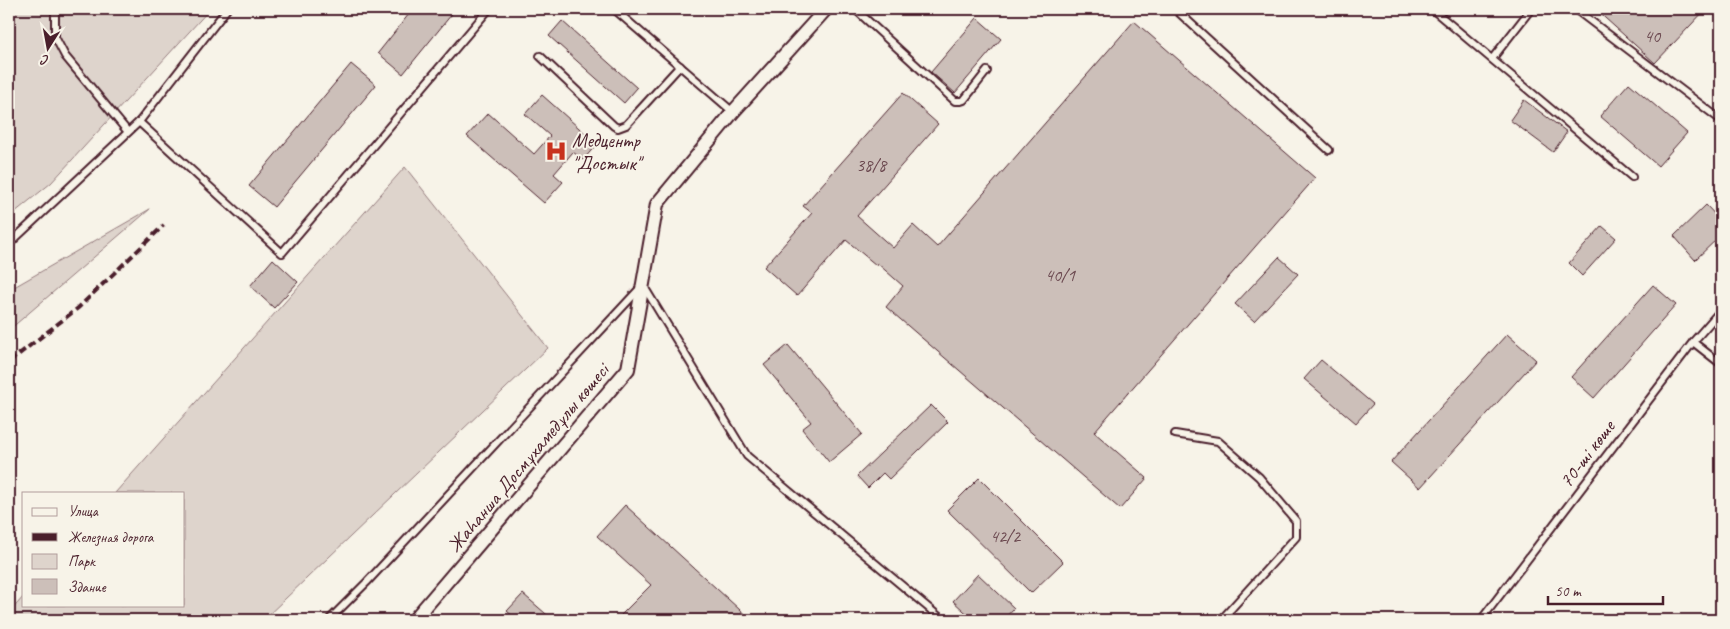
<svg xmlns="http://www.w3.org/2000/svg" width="1730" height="629" viewBox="0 0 1730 629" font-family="Caveat,sans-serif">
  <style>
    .green { fill: #ded4cc; stroke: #947a7c }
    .building { fill: #ccbfb9; stroke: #4a1f2b }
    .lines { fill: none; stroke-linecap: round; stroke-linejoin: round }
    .service-casing { stroke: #4a1f2b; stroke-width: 10 }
    .minor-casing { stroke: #4a1f2b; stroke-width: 16 }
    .service { stroke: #f7f3e8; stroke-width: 6 }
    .minor { stroke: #f7f3e8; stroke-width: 12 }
    .rail { stroke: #4a1f2b; stroke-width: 4; stroke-dasharray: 8 4; stroke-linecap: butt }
    .labels { text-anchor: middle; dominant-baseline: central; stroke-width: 4; stroke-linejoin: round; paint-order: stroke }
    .number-label { font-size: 18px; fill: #6a474e }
    .poi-label { font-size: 20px; fill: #4a1f2b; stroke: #f7f3e8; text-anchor: start }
    .street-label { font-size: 20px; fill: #4a1f2b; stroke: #f7f3e8 }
  </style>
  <rect width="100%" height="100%" fill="#f7f3e8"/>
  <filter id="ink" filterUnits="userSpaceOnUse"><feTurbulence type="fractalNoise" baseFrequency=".02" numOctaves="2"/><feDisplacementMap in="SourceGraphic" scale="10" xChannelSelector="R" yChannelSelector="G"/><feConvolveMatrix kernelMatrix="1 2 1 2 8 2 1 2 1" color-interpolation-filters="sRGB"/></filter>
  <g filter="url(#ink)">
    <g class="green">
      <polygon points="9,9 210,9 51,183 9,217"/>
      <polygon points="405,167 548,348 263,620 9,620 9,613 24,596 24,605 184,605 184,493 115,493"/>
      <polygon points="150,209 9,330 9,290"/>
    </g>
    <g class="building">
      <polygon points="413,9 456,9 403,74 378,53"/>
      <polygon points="1595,9 1706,9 1655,63"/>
      <polygon points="977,18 1001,39 955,93 931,72"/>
      <polygon points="562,21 637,88 624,103 549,36"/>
      <polygon points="1134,21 1315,178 1094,432 1147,478 1120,509 886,307 903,286 877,263 876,265 846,240 797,296 764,267 812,213 803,206 903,93 938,124 857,216 893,248 913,225 937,247"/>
      <polygon points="351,64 376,85 274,207 249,186"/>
      <polygon points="1629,83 1687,133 1658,166 1600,116"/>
      <polygon points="542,95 597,144 583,160 573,152 554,174 563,182 544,203 467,136 488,113 534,154 550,136 525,114"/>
      <polygon points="1524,100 1567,132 1553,152 1510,120"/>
      <polygon points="1706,205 1721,221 1721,235 1695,260 1674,236"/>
      <polygon points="1602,226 1616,238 1582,276 1569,263"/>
      <polygon points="1279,257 1298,274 1254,321 1235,304"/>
      <polygon points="273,259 298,282 274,308 250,286"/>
      <polygon points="1653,285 1676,305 1594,398 1571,377"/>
      <polygon points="1507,334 1536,360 1420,488 1391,462"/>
      <polygon points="788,345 862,434 829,462 802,429 811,422 764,365"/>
      <polygon points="1321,360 1373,404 1356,423 1304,379"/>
      <polygon points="931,405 948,422 889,479 883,473 868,488 857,476"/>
      <polygon points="979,478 1063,562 1031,593 947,510"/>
      <polygon points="625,505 751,620 616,620 651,585 597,536"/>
      <polygon points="978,574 1014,608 1003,620 974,620 953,601"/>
      <polygon points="523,594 553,620 517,620 507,611"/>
    </g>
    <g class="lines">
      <g class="service-casing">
        <g id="service">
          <polyline points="59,9 55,12 55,37 65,56 128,132"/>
          <polyline points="227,9 139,122 282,253 489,9"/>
          <polyline points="614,9 733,112"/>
          <polyline points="855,9 955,101 961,101 964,100 987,71"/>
          <polyline points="1175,9 1329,150"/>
          <polyline points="1432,9 1632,177"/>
          <polyline points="1575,9 1721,120"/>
          <polyline points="540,56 614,126 618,128 626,125 680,66"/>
          <polyline points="1492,59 1531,9"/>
          <polyline points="9,244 139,122"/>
          <polyline points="1693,342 1721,364"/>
          <polyline points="1175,434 1218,441 1259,477 1296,521 1296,537 1221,620"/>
          <polyline points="329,620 367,582 643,285 747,456 943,620"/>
          <polyline points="1481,620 1693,342 1721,310"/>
        </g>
      </g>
      <g class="minor-casing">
        <polyline id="minor" points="414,620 628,369 657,204 733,112 826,9"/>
      </g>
      <use href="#service" class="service"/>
      <use href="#minor" class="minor"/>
      <polyline class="rail" points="9,362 78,308 164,225"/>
    </g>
  </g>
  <defs>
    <g id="hospital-bare" transform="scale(1.725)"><path d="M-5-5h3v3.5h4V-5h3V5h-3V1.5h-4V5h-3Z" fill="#c8321e" stroke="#f7f3e8" stroke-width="2.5" paint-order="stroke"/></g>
  </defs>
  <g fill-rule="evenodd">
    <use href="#hospital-bare" x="556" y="151"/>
  </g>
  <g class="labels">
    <g class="number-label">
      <text x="1652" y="36">40</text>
      <text x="871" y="165">38/8</text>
      <text x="1060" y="275">40/1</text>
      <text x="1005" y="536">42/2</text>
    </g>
    <g class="poi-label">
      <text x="572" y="140">Медцентр<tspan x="572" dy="23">"Достык"</tspan></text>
    </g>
    <g class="street-label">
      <text transform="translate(1587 454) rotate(-53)">70-ші көше</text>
      <text transform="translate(528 458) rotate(-50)">Жаһанша Досмұхамедұлы көшесі</text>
    </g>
  </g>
  <rect width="1730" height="629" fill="none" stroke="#f7f3e8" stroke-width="30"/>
  <rect x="15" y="15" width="1700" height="599" fill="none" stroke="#4a1f2b" stroke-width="2" filter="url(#ink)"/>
  <rect x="22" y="492" width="162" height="115" fill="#f7f3e8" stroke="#b29e9c"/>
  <rect x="32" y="508" width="25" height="8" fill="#f7f3e8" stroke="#b29e9c"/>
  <text x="68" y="516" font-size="15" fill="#4a1f2b">Улица</text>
  <rect x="32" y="533" width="25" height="8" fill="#4a1f2b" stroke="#b29e9c"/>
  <text x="68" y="542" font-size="15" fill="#4a1f2b">Железная дорога</text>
  <rect x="32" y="554" width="25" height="15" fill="#ded4cc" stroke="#b29e9c"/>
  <text x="68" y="566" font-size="15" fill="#4a1f2b">Парк</text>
  <rect x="32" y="579" width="25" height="15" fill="#ccbfb9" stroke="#b29e9c"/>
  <text x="68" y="592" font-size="15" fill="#4a1f2b">Здание</text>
  <g transform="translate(48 48) rotate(191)" stroke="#f7f3e8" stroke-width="4" paint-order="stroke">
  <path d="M0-4L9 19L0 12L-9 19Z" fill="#4a1f2b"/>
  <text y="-8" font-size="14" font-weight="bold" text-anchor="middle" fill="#4a1f2b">С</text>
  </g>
  <path d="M1548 596v8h115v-8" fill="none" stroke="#4a1f2b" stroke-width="2.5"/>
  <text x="1555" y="596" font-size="15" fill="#4a1f2b" stroke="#f7f3e8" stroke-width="4" paint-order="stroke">50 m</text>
</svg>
